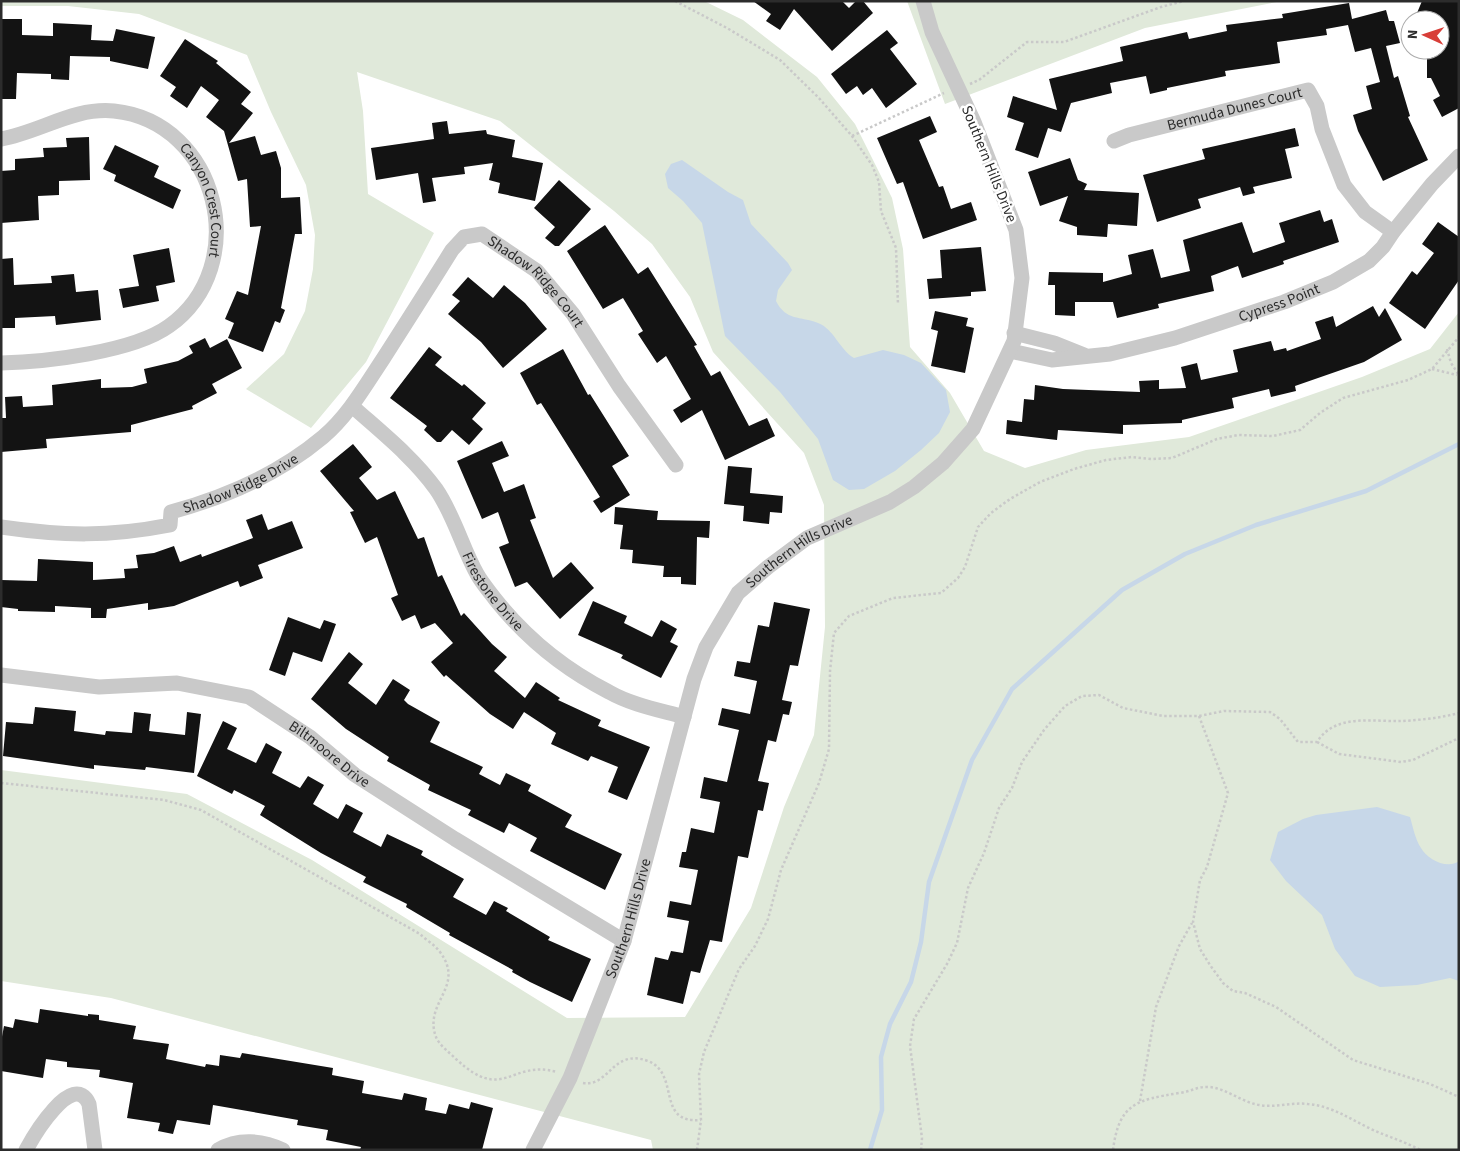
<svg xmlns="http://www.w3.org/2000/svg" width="1460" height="1151" viewBox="0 0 1460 1151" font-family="'Source Sans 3',sans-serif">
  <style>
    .green { fill: #e0e9da }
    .water { fill: #c7d7e8 }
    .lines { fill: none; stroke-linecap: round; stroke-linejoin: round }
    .stream { stroke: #c7d7e8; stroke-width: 4.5 }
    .building { fill: #131313 }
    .path { stroke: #c9c9c9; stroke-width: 2.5; stroke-dasharray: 2.5 2.5; stroke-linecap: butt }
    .minor { stroke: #c9c9c9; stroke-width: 15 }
    .labels { text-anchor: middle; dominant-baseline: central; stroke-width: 5; stroke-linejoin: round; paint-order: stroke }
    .street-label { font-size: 15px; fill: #2c2c2c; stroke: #fff }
  </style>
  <rect width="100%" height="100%" fill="#fff"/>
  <g class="green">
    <polygon points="1,1 704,1 743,20 817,77 855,124 892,198 903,249 910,347 950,393 984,451 1025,468 1086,450 1189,437 1362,377 1430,349 1459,312 1459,1150 653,1150 651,1140 111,998 1,981 1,770 187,794 312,860 567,1018 685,1017 751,908 784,807 814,735 825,627 824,505 804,453 713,352 690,297 652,244 614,211 500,121 357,72 363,111 368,194 434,233 366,362 311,428 246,389 284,354 305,311 313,269 315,235 306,185 271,112 247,55 139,14 68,6 1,6"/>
    <polygon points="907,1 1282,1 1145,28 945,104"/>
  </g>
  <g class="water">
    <path d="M682,160L728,192L743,200L751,224L788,263L792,270L778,290L776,301C786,321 800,316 818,323C834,329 839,349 854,358L883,350L904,355L921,363L946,390L950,412L939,433L921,450L895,471L864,489L849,490L833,480L818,439L780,392L725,336L702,223L683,201L668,188L665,174L671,164Z"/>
    <path d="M1377,807L1410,817C1413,827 1415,839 1421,848C1427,859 1447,870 1459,861V981L1450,978L1417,985L1380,987L1355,976L1335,949L1322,915L1286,881L1270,860L1278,832L1303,819L1316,815Z"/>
  </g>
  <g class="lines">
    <polyline class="stream" points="870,1150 882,1110 881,1057 890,1024 911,982 921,942 929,882 972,760 1012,689 1122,590 1185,554 1256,525 1366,491 1459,444"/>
  </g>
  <g class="building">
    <polygon points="753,1 842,1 849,8 856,1 863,1 873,13 832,51 794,9 780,30 766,21 771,14"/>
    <polygon points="1422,1 1459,1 1459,108 1442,117 1433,100 1440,96 1431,78 1427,78 1427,50 1440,50 1440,20 1417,13"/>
    <polygon points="1349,3 1352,19 1386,10 1389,21 1394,21 1400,43 1386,46 1394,78 1398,76 1410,116 1408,117 1428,160 1383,181 1358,131 1353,115 1372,109 1366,86 1380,82 1371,48 1355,52 1348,25 1326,29 1327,35 1277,42 1280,63 1225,71 1226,76 1167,88 1167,90 1150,94 1146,76 1110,83 1112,93 1071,103 1061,132 1048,128 1038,158 1015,150 1024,123 1007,117 1013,96 1057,110 1049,79 1123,61 1120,47 1187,32 1189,39 1227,31 1226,25 1283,18 1282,14"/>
    <polygon points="1,19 22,19 22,35 53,36 53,23 92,25 91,40 113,41 116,29 155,37 148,69 110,61 110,57 70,56 69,80 51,79 51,74 17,73 16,99 1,99"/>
    <polygon points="887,30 898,43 890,49 917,84 886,108 872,88 863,95 857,86 846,94 831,74"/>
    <polygon points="185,39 218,61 216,63 251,92 241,104 253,113 229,143 255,136 261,155 276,151 281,168 281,198 300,197 302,234 295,234 281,308 285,310 280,323 275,321 263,352 228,338 234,323 225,319 237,291 248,295 261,226 250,227 247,179 238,181 224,131 206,117 219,100 201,86 187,108 170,96 176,87 160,76"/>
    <polygon points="930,116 937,132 919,140 939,187 943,186 951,209 971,202 977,220 923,239 903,182 897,184 877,138"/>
    <polygon points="447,121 449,134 486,130 487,134 515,140 512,157 543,163 535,201 498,193 500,183 489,180 493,163 464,167 465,174 432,178 436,201 423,203 418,173 376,180 371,148 434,139 432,123"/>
    <polygon points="1295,128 1299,146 1285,149 1292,178 1253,187 1255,193 1243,196 1240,187 1198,199 1201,208 1157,222 1143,175 1205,159 1202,149"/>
    <polygon points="89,137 90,180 59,181 59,195 38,196 39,220 1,223 1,171 15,170 15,159 44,157 43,148 67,147 66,138"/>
    <polygon points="115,145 159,166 154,177 181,190 173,209 114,181 116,175 103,169"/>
    <polygon points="1070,158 1078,180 1087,184 1084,190 1139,193 1137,226 1108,224 1107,237 1077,235 1077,227 1059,221 1068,196 1040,206 1028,172"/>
    <polygon points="559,180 591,209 559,246 555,246 545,238 555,227 534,208"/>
    <polygon points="1320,210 1324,222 1332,219 1339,242 1283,261 1284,264 1242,278 1238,266 1211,276 1214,291 1158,304 1159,308 1117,318 1113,302 1075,302 1075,316 1055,315 1055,285 1048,285 1049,272 1103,273 1103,282 1132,274 1128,255 1153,249 1161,278 1190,271 1183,240 1242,222 1253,253 1285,242 1279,223"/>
    <polygon points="1438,222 1459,237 1459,280 1425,329 1389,303 1412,271 1417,275 1434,253 1422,244"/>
    <polygon points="605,225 638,274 648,267 697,345 694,346 711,376 720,371 749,426 767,418 775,436 725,460 702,410 681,423 673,410 691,399 666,356 657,363 638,334 643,331 623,298 603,309 567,251"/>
    <polygon points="981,247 986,291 971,292 971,296 929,299 927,279 942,278 940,250"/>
    <polygon points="169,248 175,282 156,286 159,301 123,308 119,289 139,286 133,255"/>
    <polygon points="13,258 14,285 52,283 51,276 74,274 76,292 98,290 101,320 56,325 55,316 15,318 15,328 1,328 1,259"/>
    <polygon points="468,277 493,298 504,285 525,303 547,329 503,368 481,342 448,314 460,301 452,295"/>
    <polygon points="1373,306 1379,317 1385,308 1402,340 1364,362 1295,386 1296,391 1271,397 1269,389 1232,398 1234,408 1182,420 1182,423 1123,425 1123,434 1058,430 1057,440 1006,434 1007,420 1022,422 1024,399 1034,400 1035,385 1063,389 1140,392 1139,381 1159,380 1159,389 1186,388 1181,367 1197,363 1201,380 1238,372 1233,350 1271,341 1274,351 1286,348 1287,351 1321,339 1315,322 1333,316 1336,327"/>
    <polygon points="935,311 968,318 966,326 974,328 965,373 931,366 938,331 931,329"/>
    <polygon points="205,338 210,348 227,339 242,368 212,384 217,393 192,406 193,409 131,425 131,432 46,439 47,448 1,452 1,418 6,418 5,397 22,396 23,407 53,405 52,385 101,379 101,388 132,387 147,383 144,369 178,361 193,353 189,346"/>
    <polygon points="429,347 442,357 435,365 462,386 464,384 486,403 472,419 483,429 469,445 452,430 441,442 437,442 424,430 427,426 390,398"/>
    <polygon points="563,349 588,395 590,394 629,456 612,466 630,495 601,513 593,501 600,497 541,403 537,405 520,373"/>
    <polygon points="502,441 509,456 492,463 504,492 524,484 536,518 530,520 553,578 571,562 594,588 560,619 527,582 515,587 499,547 509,543 498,512 482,519 457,461"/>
    <polygon points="353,444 372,467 359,478 377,500 395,491 418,539 424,537 438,577 442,575 461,616 464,613 492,644 507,657 494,671 525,698 536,682 560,698 558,700 601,720 598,726 650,747 627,800 608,792 618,767 591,756 588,761 551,744 556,733 524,712 513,729 490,714 446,675 444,677 431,662 453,643 435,623 421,629 415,615 402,621 391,598 398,595 377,537 365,543 350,512 354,511 320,471"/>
    <polygon points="728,466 752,468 750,493 783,496 782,513 770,512 769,524 743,521 744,506 724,504"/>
    <polygon points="615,507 658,511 657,520 710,521 709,538 697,537 696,585 681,584 681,577 663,577 664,566 632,563 633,550 620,549 623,525 614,524"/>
    <polygon points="262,514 268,530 292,521 303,548 258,565 263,578 240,587 238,581 174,606 148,610 148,603 107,609 106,618 91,618 91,608 55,606 55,612 18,611 18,609 1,607 1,580 37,581 38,559 93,562 93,580 125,578 124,569 138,568 136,555 154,553 174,546 180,562 201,554 202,557 253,538 246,520"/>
    <polygon points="593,601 627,616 624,623 652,637 661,620 677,629 670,642 678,646 661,678 621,658 623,655 578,635"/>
    <polygon points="774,602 810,609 798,666 790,665 782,700 792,702 789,715 783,714 776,742 768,740 758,781 769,783 763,811 758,810 748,858 738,856 722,942 710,940 700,973 691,971 683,1004 647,995 655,957 668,960 671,951 683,953 689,921 667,917 670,901 691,905 698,870 679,867 682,852 686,852 691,828 714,833 720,802 700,798 704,777 727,782 739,730 718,725 722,708 750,714 757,681 734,676 737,661 750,663 758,625 769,627"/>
    <polygon points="288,617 320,629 324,620 336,624 322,662 293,652 285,676 269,670"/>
    <polygon points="349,652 363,664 348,683 376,705 393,679 410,690 404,700 408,704 440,722 430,742 483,767 479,774 500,785 506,773 531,785 528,791 572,815 565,827 622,854 605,890 530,851 537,838 509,823 504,833 468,815 471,810 428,790 430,785 387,761 389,757 346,729 311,699"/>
    <polygon points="35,707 76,711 74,731 105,735 106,731 132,733 134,712 151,714 149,731 185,735 187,712 201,714 194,773 146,767 145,770 94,765 94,769 3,756 6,722 33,724"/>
    <polygon points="223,721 237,728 227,749 256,763 266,743 282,752 272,773 300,788 308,776 324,785 313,804 338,819 346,804 363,813 353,832 381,847 387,834 423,851 421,855 464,879 453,897 486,915 494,901 508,908 506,911 550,937 548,940 591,959 572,1002 530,982 512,972 513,970 449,935 450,933 406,907 407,904 363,882 366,877 321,853 260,815 265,806 234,790 232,794 197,776"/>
    <polygon points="40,1009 88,1016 88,1014 99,1015 99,1020 136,1026 133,1039 169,1044 166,1059 205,1067 206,1064 219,1066 220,1055 240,1058 242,1053 333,1068 332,1075 364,1081 362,1093 402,1100 404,1093 427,1098 425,1110 446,1114 449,1104 469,1109 471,1102 493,1108 482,1150 360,1150 361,1147 326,1140 328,1130 297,1125 298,1120 213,1105 210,1125 177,1120 173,1134 158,1131 160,1123 127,1118 133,1083 99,1077 100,1070 67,1067 67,1062 46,1059 43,1078 1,1071 1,1042 4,1026 13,1028 15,1019 38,1023"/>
  </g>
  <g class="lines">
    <g class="path">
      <polyline points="675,1 727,28 780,60 818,97 852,136 872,165 879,182 881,211 896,248 898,305"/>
      <polyline points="970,84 979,80 1027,42 1064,42 1161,7 1184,1"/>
      <polyline points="852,136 944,93"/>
      <polyline points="1447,349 1451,363 1459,375"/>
      <polyline points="1432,369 1457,375"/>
      <polyline points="1199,716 1228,793 1207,867 1200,880 1193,922 1200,949 1210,965 1223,983 1233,991 1245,993 1276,1007 1353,1060 1430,1084 1459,1097"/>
      <polyline points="1317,742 1339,754 1401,762 1413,760 1459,738"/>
      <path d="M1,783L164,800L201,810L420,934C426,940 435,945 440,952C466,987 423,1002 436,1037C439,1045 450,1053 456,1059C504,1104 510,1059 557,1072"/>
      <path d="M583,1083C610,1087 612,1048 648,1061C681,1074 655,1124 701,1120"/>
      <polyline points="1140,1101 1156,1007 1179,946 1192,923"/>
      <polyline points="697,1150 701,1120 699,1074 704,1052 739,969 755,946 768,919 781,870 819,783 829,749 830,671 834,633 849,616 893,598 941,593 958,578 965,567 978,527 991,513 1010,499 1040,482 1074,469 1106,460 1132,457 1152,459 1172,458 1217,439 1238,435 1273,436 1300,430 1320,413 1343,398 1408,380 1432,369 1459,337"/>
      <path d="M921,1150L922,1138L910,1046L914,1019L947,964L957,943L968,888L984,853L999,808L1012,788L1022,762L1044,730L1065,706L1082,696L1099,695L1123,708L1163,716H1199L1224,711L1270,712L1280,719L1298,742H1317C1335,713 1373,722 1402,721C1421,720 1440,718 1459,713"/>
      <path d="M1113,1150C1119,1103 1137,1100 1179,1093C1190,1092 1198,1086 1209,1087C1226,1088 1241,1102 1259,1105C1275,1108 1291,1102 1308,1104C1332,1106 1350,1119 1371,1129C1388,1137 1404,1141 1420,1150"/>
    </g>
    <g class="minor">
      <path id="s1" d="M1,139C40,132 74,107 114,111C219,122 253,266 169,326C133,352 46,362 1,363"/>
      <path id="s2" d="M1114,141L1129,135L1308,90L1317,106L1322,129L1344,185L1365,212L1393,232"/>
      <polyline points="1014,333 1054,343 1084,355"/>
      <path id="s3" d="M1010,351L1052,360L1110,354L1175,338L1284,302L1333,282L1369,261L1383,247L1393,232L1432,184L1459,156"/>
      <path id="s4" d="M352,406C381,432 413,457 436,489C454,515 462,547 477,574C482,583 489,591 495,599C526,638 564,669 609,692C632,705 659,710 684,717"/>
      <path id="s5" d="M1,527C63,536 109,537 170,525L171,512C226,497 279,474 323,437C348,416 365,386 383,359C406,323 429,287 452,250L464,237L482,234L537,271L573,314L619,386L676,465"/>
      <path id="s6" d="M1,675L99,687L177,683L249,697L310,737L355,775L455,839L624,941"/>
      <path d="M26,1150C33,1137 73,1069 89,1104L95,1150"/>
      <path d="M218,1150C238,1138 262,1140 283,1150"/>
      <path id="s7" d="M533,1150L570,1078L624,941L694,679L706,647L738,593L768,567L807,538L890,502L914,487L943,463L973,429L1014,341L1022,278L1016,230L974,122L932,32L923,1"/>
    </g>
  </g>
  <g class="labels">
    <g class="street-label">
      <text stroke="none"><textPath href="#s2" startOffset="125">Bermuda Dunes Court</textPath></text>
      <text transform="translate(989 164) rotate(68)">Southern Hills Drive</text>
      <text stroke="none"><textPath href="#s1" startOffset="256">Canyon Crest Court</textPath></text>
      <text stroke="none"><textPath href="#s5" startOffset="690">Shadow Ridge Court</textPath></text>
      <text stroke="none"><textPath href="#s3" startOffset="278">Cypress Point</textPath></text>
      <text stroke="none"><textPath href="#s5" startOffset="258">Shadow Ridge Drive</textPath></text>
      <text stroke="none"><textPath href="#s7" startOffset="671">Southern Hills Drive</textPath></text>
      <text stroke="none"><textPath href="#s4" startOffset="236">Firestone Drive</textPath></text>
      <text stroke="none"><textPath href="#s6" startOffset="349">Biltmoore Drive</textPath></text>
      <text stroke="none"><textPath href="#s7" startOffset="251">Southern Hills Drive</textPath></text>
    </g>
  </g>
  <rect width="1460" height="1151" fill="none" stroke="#2c2c2c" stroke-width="5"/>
  <g transform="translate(1425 35) rotate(273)"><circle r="24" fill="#ffffff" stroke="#ababab"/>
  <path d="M0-4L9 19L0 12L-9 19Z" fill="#d83e38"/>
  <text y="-8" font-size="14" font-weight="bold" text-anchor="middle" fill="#2c2c2c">N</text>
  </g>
</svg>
